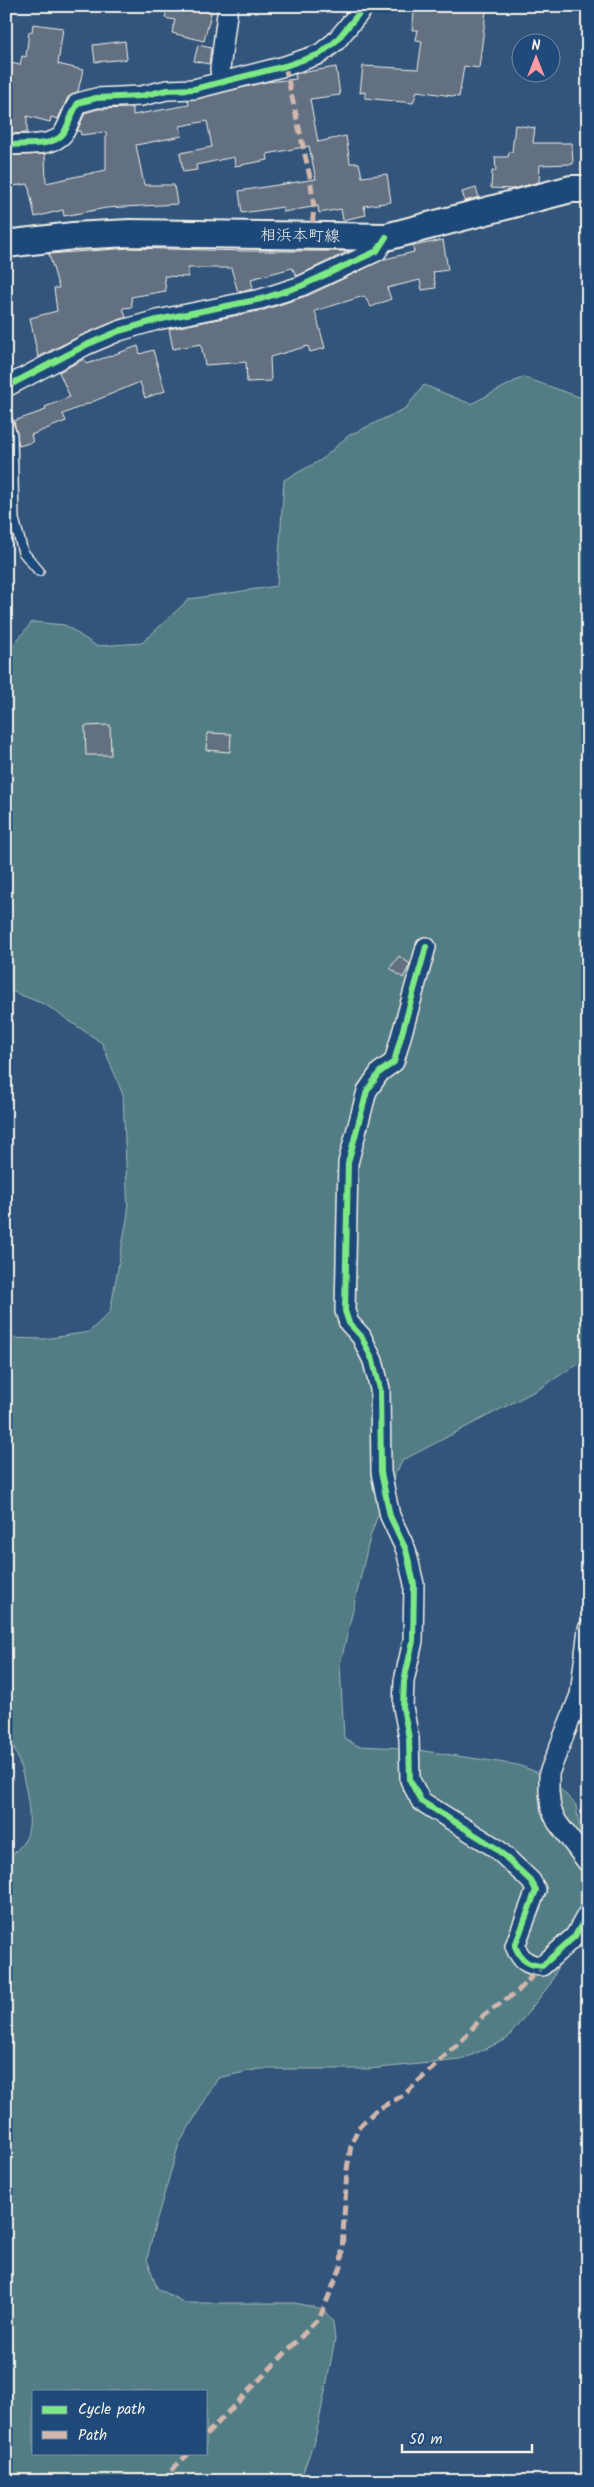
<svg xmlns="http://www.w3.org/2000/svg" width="594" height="2487" viewBox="0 0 594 2487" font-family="Kalam,'Klee One',sans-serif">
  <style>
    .green { fill: #527d85; stroke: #a3b7b6; fill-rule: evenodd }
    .building { fill: #627081; stroke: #f4f1e8 }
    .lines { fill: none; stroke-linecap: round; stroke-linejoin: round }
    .lane-casing { stroke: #f4f1e8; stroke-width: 12 }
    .street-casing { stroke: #f4f1e8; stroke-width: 22 }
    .secondary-casing { stroke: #f4f1e8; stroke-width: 30 }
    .lane { stroke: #1f4a7a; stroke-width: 9 }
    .street { stroke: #1f4a7a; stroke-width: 19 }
    .secondary { stroke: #1f4a7a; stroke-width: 26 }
    .quiet { stroke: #d1b7ad; stroke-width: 5; stroke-dasharray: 10 5; stroke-linecap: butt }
    .cycleway-casing { stroke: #1f4a7a; stroke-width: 9 }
    .cycleway { stroke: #7ce984; stroke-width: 6 }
    .labels { text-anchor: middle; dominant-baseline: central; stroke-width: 5; stroke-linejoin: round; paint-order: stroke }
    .street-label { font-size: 16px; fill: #f4f1e8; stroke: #1f4a7a }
  </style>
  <rect width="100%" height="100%" fill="#33557c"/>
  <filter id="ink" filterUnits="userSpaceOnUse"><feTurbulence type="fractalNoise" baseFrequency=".02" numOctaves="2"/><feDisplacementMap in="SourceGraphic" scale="10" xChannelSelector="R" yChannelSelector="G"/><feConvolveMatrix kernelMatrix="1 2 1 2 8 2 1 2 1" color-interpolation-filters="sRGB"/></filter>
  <g filter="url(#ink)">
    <path class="green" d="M523,377L588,400V1357L539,1389L403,1460L388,1487L370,1537L340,1665L344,1738L358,1746L404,1748L518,1765L549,1777L576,1805L583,1852L581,1910L551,1983L507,2039L461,2060L369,2069H259L218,2078L179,2144L155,2225L147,2259L157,2288L185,2303H294L323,2309L333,2322L335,2339L326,2387L316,2435L300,2481H6V1862C12,1855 22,1846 26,1838C37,1817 18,1749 6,1730V1338L44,1339L89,1332L110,1312L128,1213L123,1095L102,1043L46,1005L6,989V654L32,622L65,625L96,646L142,643L189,599L277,586L284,480L321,460L348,436L406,408L424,385L471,404ZM34,2391H206V2453H34Z"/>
    <g class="building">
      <polygon points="168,6 213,6 204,41 172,33 175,20 165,18"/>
      <polygon points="415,6 477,6 477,10 486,11 479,68 464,66 459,97 417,91 413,103 365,98 365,92 360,93 363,66 418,69 422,41 416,40 418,30 412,30"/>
      <polygon points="33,24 63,28 58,64 83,70 78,91 68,97 58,119 51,117 50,122 27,116 27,133 6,134 6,62 20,65 22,56 26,57 29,32 32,32"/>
      <polygon points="125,41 127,59 95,62 93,45"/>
      <polygon points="198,45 211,48 209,64 194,61"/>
      <polygon points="336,67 340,95 310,99 318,142 346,136 350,163 359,163 362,177 387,174 391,202 364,206 366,215 343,220 341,209 319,213 318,206 283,212 283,207 242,213 239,191 316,179 309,146 267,154 268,160 235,166 234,157 196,165 197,170 183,172 180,153 212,147 207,121 180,126 182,136 136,145 144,185 174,185 177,204 106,208 64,216 63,210 35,217 28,184 6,187 6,156 45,154 46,183 106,170 106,132 81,135 80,131 77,131 85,113 98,109 133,108 133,115 189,105 188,100 266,82 296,79 295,74 300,73"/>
      <polygon points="515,125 535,128 533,143 572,143 573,164 540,165 539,182 513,189 491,188 492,171 496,171 495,157 508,157 509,152 512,152"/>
      <polygon points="476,188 479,197 465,201 462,192"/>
      <polygon points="443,240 448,270 433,272 436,288 422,290 420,280 387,288 391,299 371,307 364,296 315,311 325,348 310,352 308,346 270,357 271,381 247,382 246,362 205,365 201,344 173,349 169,329 264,310 309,295 385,259 414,252 413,246"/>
      <polygon points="130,248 244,251 349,251 297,276 292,268 251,279 253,289 238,292 231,268 188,268 188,277 164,276 166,291 131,297 132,307 123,308 126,317 82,335 38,357 30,318 57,311 54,288 59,288 49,254"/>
      <polygon points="138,346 140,354 153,350 165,391 145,398 140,382 63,414 66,421 31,435 33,442 19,446 14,421 46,410 45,407 70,397 59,372 84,359 87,364"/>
      <polygon points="110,725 111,755 86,755 85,726"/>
      <polygon points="207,733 231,734 230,752 206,750"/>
      <polygon points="399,956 410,964 403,978 390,968"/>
    </g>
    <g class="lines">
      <g class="lane-casing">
        <polyline id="lane" points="6,416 12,435 14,519 23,552 39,571"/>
      </g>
      <g class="street-casing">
        <g id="street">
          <polyline points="222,81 220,69 228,6"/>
          <path d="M6,145C22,143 52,148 63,134C69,125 72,112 78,103L96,98L141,96L167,90L194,89L285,66L320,54L336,41L365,6"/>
          <polyline points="6,387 86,345 119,331 157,320 261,299 301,286 377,251 386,237"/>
          <path d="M426,947L394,1062L380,1072L367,1091L348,1163L345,1311L349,1323L361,1336L373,1361L380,1389L381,1472L390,1516L406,1550L414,1584L413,1641L404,1681L403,1707L409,1738L410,1780L421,1801L496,1848L531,1881L536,1890L515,1946C521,1960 527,1965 542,1966L575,1936L588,1913"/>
          <polyline points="588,1629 580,1695 549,1773 549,1791 551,1809 557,1822 588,1863"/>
        </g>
      </g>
      <g class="secondary-casing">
        <polyline id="secondary" points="6,244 73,236 130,233 386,237 571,189 588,189"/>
      </g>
      <use href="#lane" class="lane"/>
      <use href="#street" class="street"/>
      <use href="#secondary" class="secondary"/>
      <g class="quiet">
        <polyline points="285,66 310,177 314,208 311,236"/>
        <polyline points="206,2435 320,2317 341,2267 347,2169 351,2146 358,2128 375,2111 405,2094 463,2039 484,2015 518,1991 542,1966"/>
        <polyline points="161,2481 189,2453"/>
      </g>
      <g class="cycleway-casing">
        <g id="cycleway">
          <path d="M6,145C22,143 52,148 63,134C69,125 72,112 78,103L96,98L141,96L167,90L194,89L285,66L320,54L336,41L365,6"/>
          <polyline points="6,387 86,345 119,331 157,320 261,299 301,286 377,251 386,237"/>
          <path d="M426,947L394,1062L380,1072L367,1091L348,1163L345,1311L349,1323L361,1336L373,1361L380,1389L381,1472L390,1516L406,1550L414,1584L413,1641L404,1681L403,1707L409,1738L410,1780L421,1801L496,1848L531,1881L536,1890L515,1946C521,1960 527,1965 542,1966L575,1936L588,1913"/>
        </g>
      </g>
      <use href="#cycleway" class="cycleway"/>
    </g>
  </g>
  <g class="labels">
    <g class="street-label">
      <text transform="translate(300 236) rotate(1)">相浜本町線</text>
    </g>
  </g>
  <rect width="594" height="2487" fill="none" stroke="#1f4a7a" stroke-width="25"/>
  <rect x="12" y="12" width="569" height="2462" fill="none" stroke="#f4f1e8" stroke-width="2" filter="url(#ink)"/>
  <rect x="32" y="2390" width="175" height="65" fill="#1f4a7a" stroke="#748da6"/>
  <rect x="42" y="2406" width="25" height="8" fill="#7ce984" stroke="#748da6"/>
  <text x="78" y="2414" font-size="15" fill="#f4f1e8">Cycle path</text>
  <rect x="42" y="2431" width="25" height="8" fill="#d1b7ad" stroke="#748da6"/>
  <text x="78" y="2440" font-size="15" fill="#f4f1e8">Path</text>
  <g transform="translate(536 58)"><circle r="24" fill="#1f4a7a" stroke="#748da6"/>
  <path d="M0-4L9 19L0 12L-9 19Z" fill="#ff9aa2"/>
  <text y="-8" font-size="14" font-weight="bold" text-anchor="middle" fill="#f4f1e8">N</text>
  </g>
  <path d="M402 2444v8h130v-8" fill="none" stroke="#f4f1e8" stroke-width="2.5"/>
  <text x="409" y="2444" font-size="15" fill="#f4f1e8" stroke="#1f4a7a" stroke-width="4" paint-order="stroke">50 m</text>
</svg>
